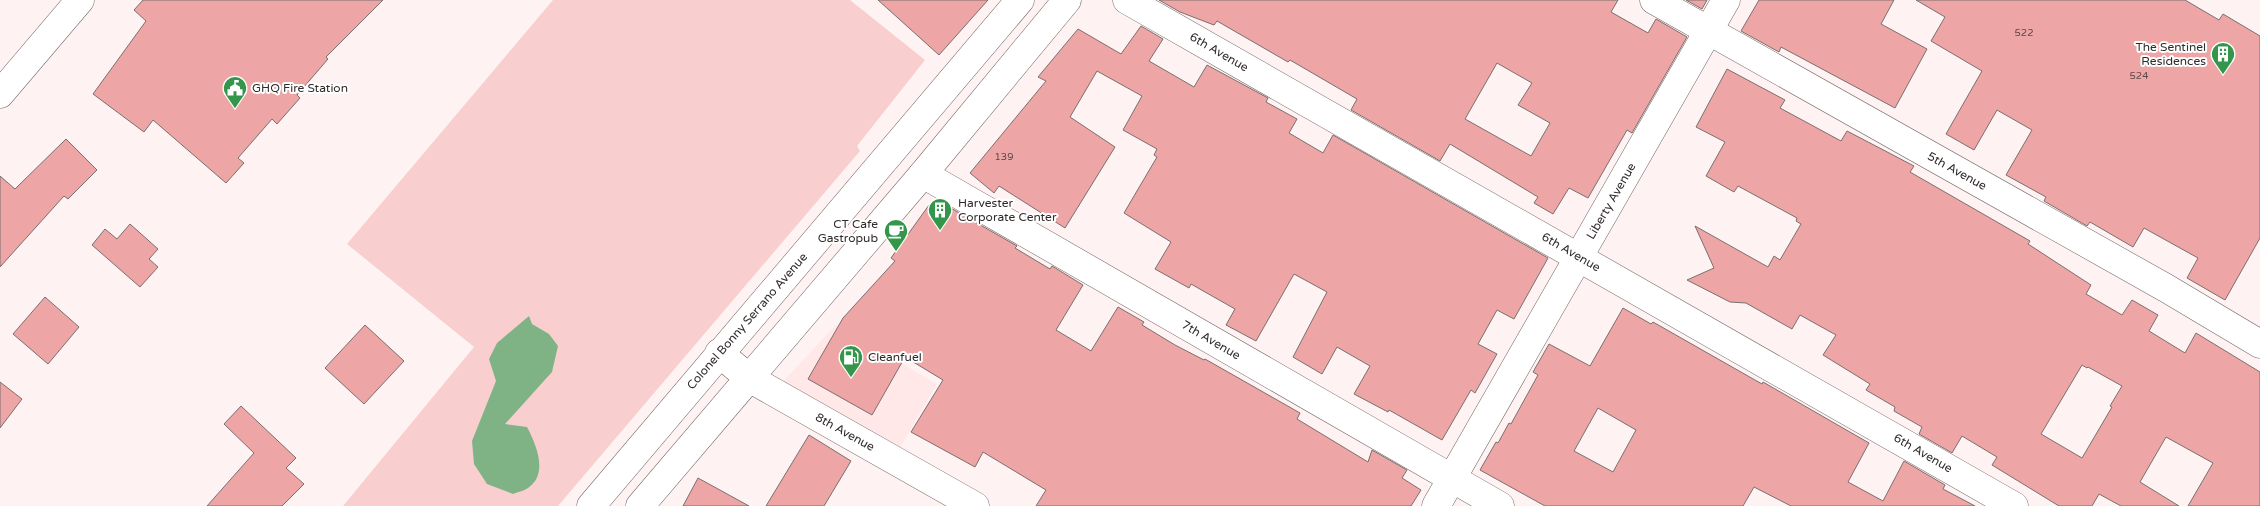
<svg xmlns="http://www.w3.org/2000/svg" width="2260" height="506" viewBox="0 0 2260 506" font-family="'Varela Round',sans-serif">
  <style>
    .built { fill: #ffe8e7 }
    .green { fill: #f8cfce }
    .water { fill: #7fb386 }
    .building { fill: #eda6a5; stroke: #7b6f6e; fill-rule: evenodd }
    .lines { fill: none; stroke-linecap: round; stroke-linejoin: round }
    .minor-casing { stroke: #746767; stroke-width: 29 }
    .major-casing { stroke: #746767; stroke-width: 29 }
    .minor { stroke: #fff; stroke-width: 28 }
    .major { stroke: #fff; stroke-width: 28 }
    .labels { text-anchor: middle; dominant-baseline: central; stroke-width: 4; stroke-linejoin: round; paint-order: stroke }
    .number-label { font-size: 10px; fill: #5f4a49 }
    .poi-label { font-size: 12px; fill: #302b2a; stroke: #fff; text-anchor: start }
    .street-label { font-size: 12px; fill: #302b2a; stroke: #fff }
  </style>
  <rect width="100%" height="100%" fill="#fef3f2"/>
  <polygon class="built" points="836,325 937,384 898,451 779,386"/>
  <polygon class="green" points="553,0 850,0 925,60 857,146 860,151 558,506 343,506 474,347 347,244"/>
  <path class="water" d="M529,316L532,324L549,334L558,346L552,372L505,424L527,427C536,444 549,474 528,488C524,491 517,492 513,494L487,484L474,464L472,441L496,381L489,359L497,343Z"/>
  <g class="building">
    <polygon points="143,0 383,0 326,57 328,59 297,95 300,98 277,124 272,119 238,158 244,163 226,183 153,120 144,132 93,94 146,21 134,10"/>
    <polygon points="878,0 988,0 939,55"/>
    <path d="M1159,0H1618L1611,12L1648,33L1656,19L1687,37L1632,133L1627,130L1588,198L1569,188L1553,214L1534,203L1538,197L1450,144L1440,161L1351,110L1357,99L1290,60L1288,62L1217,21L1214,25L1180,12ZM1497,63L1532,83L1518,105L1550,123L1531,156L1465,119Z"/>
    <polygon points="1686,0 1707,0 1702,9"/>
    <polygon points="1759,0 1894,0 1881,24 1927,49 1895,108 1781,47 1779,52 1741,31"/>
    <polygon points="1916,0 2185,0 2219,20 2223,14 2260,36 2260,238 2225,300 2187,278 2198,258 2144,228 2133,247 2090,222 2087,226 2044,201 2046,197 2006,175 2032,130 1997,110 1974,150 1946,134 1982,71 1931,41 1945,17"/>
    <polygon points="1141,26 1163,39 1149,61 1194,87 1207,65 1268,98 1266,102 1297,119 1289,133 1323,153 1333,135 1548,258 1514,319 1497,310 1478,344 1497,354 1475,393 1471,390 1442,440 1389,410 1388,412 1354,394 1370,366 1337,347 1322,374 1293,357 1327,292 1294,274 1256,341 1226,325 1235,309 1191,284 1189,288 1155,269 1171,242 1124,213 1157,157 1154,155 1157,149 1123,130 1142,96 1097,71 1070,117 1115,147 1065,228 999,186 994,193 970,173 1046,81 1038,77 1078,29 1121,54"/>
    <path d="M1727,69L1785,100L1780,108L1841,141L1847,131L1914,166L1910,172L2030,241L2028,244L2091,285L2086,294L2122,315L2132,300L2158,315L2149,331L2185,353L2196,333L2260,372V506H2188L2213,463L2166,437L2140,482L2179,506H2121L2099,494L2092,506H2059L1992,465L1997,457L1962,436L1952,453L1919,434L1922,427L1894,411L1895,407L1866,390L1870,384L1823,355L1836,335L1800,315L1792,329L1746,303L1730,302L1687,280L1714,268L1695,226L1768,267L1774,256L1780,260L1801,224L1796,221L1797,218L1738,186L1734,192L1706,176L1725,142L1696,127ZM2082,365L2087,368L2088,367L2122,386L2110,406L2112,407L2082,458L2041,434Z"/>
    <polygon points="66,139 97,170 68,199 64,196 0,267 0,176 15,189"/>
    <polygon points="942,203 1017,246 1015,248 1050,269 1052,266 1083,285 1056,330 1091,351 1118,307 1144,322 1142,325 1175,345 1204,360 1205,359 1300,413 1297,419 1368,462 1372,450 1407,470 1402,478 1421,490 1411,506 1036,506 1046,490 983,452 975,467 911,432 943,380 905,357 872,415 808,379 843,318 895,261 891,258 929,205"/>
    <polygon points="130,224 158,249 149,259 158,267 140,287 92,245 105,229 117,239"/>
    <polygon points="45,297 79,327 48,364 13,334"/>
    <path d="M1623,308L1651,324L1653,322L1762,384L1763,382L1869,443L1848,482L1883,501L1904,461L1945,485L1943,489L1975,506H1791L1754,487L1743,506H1545L1480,470L1496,442L1498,443L1509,423L1511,424L1538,375L1533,372L1549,344L1590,366ZM1598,408L1636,430L1613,472L1574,451Z"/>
    <polygon points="365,325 404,361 364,404 325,368"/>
    <polygon points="0,382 22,399 0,428"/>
    <polygon points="241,406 296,458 286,468 304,484 282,506 207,506 254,453 224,424"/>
    <polygon points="809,435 851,461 824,506 766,506"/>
    <polygon points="698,478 749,506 683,506"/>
  </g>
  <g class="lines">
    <g class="minor-casing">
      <g id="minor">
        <polyline points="1127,0 2014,506"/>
        <polyline points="1654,0 2166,288 2260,344"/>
        <polyline points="0,94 80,0"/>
        <polyline points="923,174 1500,506"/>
        <polyline points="719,353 749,378 975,506"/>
        <polyline points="1436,506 1726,0"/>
      </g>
    </g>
    <g class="major-casing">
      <g id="major">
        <polyline points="591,506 1020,0"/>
        <polyline points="640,506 923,174 1067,0"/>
      </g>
    </g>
    <use href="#minor" class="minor"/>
    <use href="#major" class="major"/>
  </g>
  <defs>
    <g id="building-pin" transform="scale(1.25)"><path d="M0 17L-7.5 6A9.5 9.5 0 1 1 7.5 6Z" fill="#33964b" stroke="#fff"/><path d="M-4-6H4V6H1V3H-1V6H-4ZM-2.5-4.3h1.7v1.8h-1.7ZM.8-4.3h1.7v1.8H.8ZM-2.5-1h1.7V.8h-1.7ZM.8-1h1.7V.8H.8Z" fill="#fff"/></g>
    <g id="civic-pin" transform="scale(1.25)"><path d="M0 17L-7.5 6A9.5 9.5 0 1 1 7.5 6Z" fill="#33964b" stroke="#fff"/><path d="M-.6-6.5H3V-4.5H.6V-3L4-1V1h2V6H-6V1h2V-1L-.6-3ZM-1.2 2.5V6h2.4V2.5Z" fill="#fff"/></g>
    <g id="cafe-pin" transform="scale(1.25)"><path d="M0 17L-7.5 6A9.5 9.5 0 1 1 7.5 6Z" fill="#33964b" stroke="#fff"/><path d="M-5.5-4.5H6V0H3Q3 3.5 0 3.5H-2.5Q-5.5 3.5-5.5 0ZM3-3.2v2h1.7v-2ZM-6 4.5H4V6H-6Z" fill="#fff"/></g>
    <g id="fuel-pin" transform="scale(1.25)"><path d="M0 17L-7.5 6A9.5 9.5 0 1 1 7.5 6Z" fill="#33964b" stroke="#fff"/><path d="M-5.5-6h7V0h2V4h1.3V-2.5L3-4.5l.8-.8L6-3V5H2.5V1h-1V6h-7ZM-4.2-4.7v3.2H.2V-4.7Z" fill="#fff"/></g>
  </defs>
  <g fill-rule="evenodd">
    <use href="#building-pin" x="2223" y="54"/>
    <use href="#civic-pin" x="235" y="88"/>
    <use href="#building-pin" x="940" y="210"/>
    <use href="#cafe-pin" x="896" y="231"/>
    <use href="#fuel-pin" x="851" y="357"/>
  </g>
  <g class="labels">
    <g class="number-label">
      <text x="2024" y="33">522</text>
      <text x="2139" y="76">524</text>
      <text x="1004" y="157">139</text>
    </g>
    <g class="poi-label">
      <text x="2206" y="47" text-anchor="end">The Sentinel<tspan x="2206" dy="14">Residences</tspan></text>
      <text x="252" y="88">GHQ Fire Station</text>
      <text x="958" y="203">Harvester<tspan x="958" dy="14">Corporate Center</tspan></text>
      <text x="878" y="224" text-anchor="end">CT Cafe<tspan x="878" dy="14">Gastropub</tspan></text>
      <text x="868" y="357">Cleanfuel</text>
    </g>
    <g class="street-label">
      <text transform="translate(1219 52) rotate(30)">6th Avenue</text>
      <text transform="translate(1957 171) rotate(29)">5th Avenue</text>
      <text transform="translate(1611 201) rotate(-60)">Liberty Avenue</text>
      <text transform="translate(1571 252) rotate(30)">6th Avenue</text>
      <text transform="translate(747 321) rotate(-49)">Colonel Bonny Serrano Avenue</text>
      <text transform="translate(1211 340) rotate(30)">7th Avenue</text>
      <text transform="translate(845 432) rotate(29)">8th Avenue</text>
      <text transform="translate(1923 453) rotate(30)">6th Avenue</text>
    </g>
  </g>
</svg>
